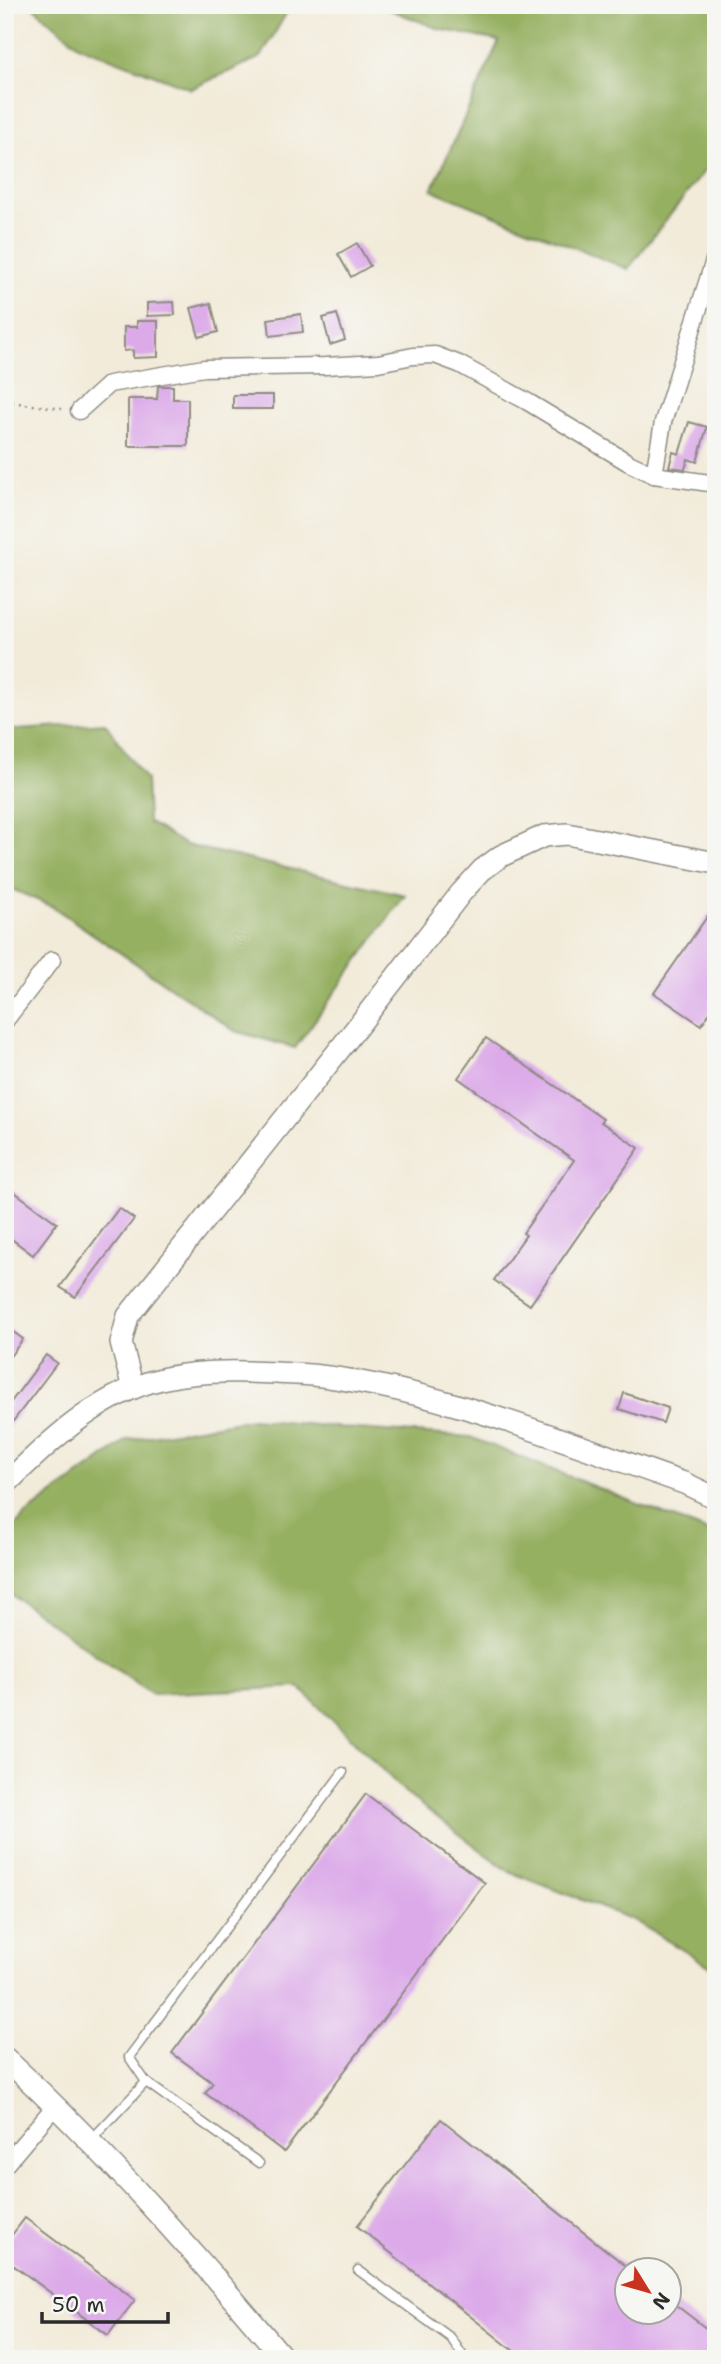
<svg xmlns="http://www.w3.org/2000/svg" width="721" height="2364" viewBox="0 0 721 2364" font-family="'Shantell Sans',sans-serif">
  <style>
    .forest { fill: #96b062; stroke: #606e46; stroke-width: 2 }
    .building { fill: #dcaae9 }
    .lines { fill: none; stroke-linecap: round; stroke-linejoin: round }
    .service-casing { stroke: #8e8b82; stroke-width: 11 }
    .minor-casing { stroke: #8e8b82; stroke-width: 19 }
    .tertiary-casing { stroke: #8e8b82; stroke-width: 24 }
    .path { stroke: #8e8b82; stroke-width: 2.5; stroke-dasharray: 2 5; stroke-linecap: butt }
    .service { stroke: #fff; stroke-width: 8 }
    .minor { stroke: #fff; stroke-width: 16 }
    .tertiary { stroke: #fff; stroke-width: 21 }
  </style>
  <rect width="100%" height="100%" fill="#f6f6f2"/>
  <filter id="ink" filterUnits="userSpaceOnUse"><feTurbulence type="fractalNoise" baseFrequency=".0143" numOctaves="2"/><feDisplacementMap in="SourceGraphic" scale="14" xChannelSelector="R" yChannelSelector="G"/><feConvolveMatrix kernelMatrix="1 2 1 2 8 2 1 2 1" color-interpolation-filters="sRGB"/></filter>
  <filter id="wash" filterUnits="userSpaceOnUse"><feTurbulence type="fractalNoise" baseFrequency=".00686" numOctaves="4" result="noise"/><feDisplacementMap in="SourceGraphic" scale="28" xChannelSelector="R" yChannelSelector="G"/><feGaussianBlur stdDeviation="1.57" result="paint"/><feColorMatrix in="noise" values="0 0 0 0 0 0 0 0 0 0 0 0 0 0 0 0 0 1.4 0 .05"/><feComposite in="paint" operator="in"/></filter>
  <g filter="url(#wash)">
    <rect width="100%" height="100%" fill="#f2ebd9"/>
    <g class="forest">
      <polygon points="31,5 291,5 261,57 191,89 79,46"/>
      <polygon points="378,5 716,5 716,156 628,269 432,190 499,41 439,29"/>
      <polygon points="105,723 146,780 148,822 186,845 405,895 295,1048 235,1031 53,907 5,886 5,730"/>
      <polygon points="252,1419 357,1429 470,1437 716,1535 716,1970 633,1920 510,1872 409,1796 299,1687 151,1694 5,1590 5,1538 25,1515 127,1440"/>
    </g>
    <g id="blocks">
      <g class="building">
        <polygon points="357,243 370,266 351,277 338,254"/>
        <polygon points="174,302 175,315 147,316 147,303"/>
        <polygon points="211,303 218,332 199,337 191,308"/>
        <polygon points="301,314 303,332 270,336 268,319"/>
        <polygon points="337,314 345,340 330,345 323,318"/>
        <polygon points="137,321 158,321 158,357 133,358 133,350 124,351 124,327 137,327"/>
        <polygon points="158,386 173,386 173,399 188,399 188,446 128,446 128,399 157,399"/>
        <rect x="233" y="395" width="40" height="14"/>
        <polygon points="689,422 707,427 697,462 688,459 685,469 669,467 673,452 679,454"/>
        <polygon points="716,904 716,1004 701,1025 654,993"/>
        <polygon points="486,1038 603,1119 601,1122 639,1148 530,1305 494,1280 526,1235 523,1233 574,1160 458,1078"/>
        <polygon points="5,1185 57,1223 33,1255 5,1234"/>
        <polygon points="119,1208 134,1219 75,1297 60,1287"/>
        <polygon points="5,1326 23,1339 5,1363"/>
        <polygon points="46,1355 57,1363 5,1432 5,1410"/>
        <polygon points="624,1393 668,1408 663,1423 619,1409"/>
        <polygon points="366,1794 485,1883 284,2152 205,2093 213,2083 172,2053"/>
        <polygon points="441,2119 631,2270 626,2270 626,2312 668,2312 668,2299 716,2336 716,2359 524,2359 357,2226"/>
        <polygon points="25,2218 135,2300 108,2335 5,2259 5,2244"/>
      </g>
    </g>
  </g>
  <g filter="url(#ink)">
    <use href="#blocks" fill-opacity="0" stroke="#8e8b82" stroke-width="2"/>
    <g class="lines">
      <g class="service-casing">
        <g id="service">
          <polyline points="90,2141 146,2082"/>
          <polyline points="259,2163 146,2082 129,2057 343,1772"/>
          <polyline points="358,2270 451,2338 465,2359"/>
        </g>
      </g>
      <g class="minor-casing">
        <g id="minor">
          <polyline points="715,5 716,7"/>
          <polyline points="79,411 109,384 204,368 325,366 378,363 413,356 435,355 459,364 528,402 629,463 654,475 716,484"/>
          <polyline points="654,475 663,422 716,254"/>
          <polyline points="5,1021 52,960"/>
          <polyline points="5,2165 55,2106"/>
        </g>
      </g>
      <g class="tertiary-casing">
        <g id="tertiary">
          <polyline points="133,1388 121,1343 128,1316 362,1021 461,893 482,870 501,856 544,836 567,834 716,863"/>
          <path d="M5,1485C47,1443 93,1400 150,1382C190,1370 235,1371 277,1373C294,1374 312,1374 329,1377C451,1394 568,1443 684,1483L716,1498"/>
          <path d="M5,2058C105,2151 196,2254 284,2359"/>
        </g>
      </g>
      <polyline class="path" points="5,401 62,409"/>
      <use href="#service" class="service"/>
      <use href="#minor" class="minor"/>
      <use href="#tertiary" class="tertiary"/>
    </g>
  </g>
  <rect width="721" height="2364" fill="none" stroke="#f6f6f2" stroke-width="28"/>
  <g transform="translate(648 2291) rotate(127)"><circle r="33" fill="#f6f6f2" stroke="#a5a5a2" stroke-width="2"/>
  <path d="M0-5L12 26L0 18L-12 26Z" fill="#c8321e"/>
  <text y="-10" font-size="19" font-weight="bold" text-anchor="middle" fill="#2b2b2b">N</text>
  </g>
  <path d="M42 2312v10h126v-10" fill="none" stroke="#2b2b2b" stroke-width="3.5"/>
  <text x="52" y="2312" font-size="21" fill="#2b2b2b" stroke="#f6f6f2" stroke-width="5" paint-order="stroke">50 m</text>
</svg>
